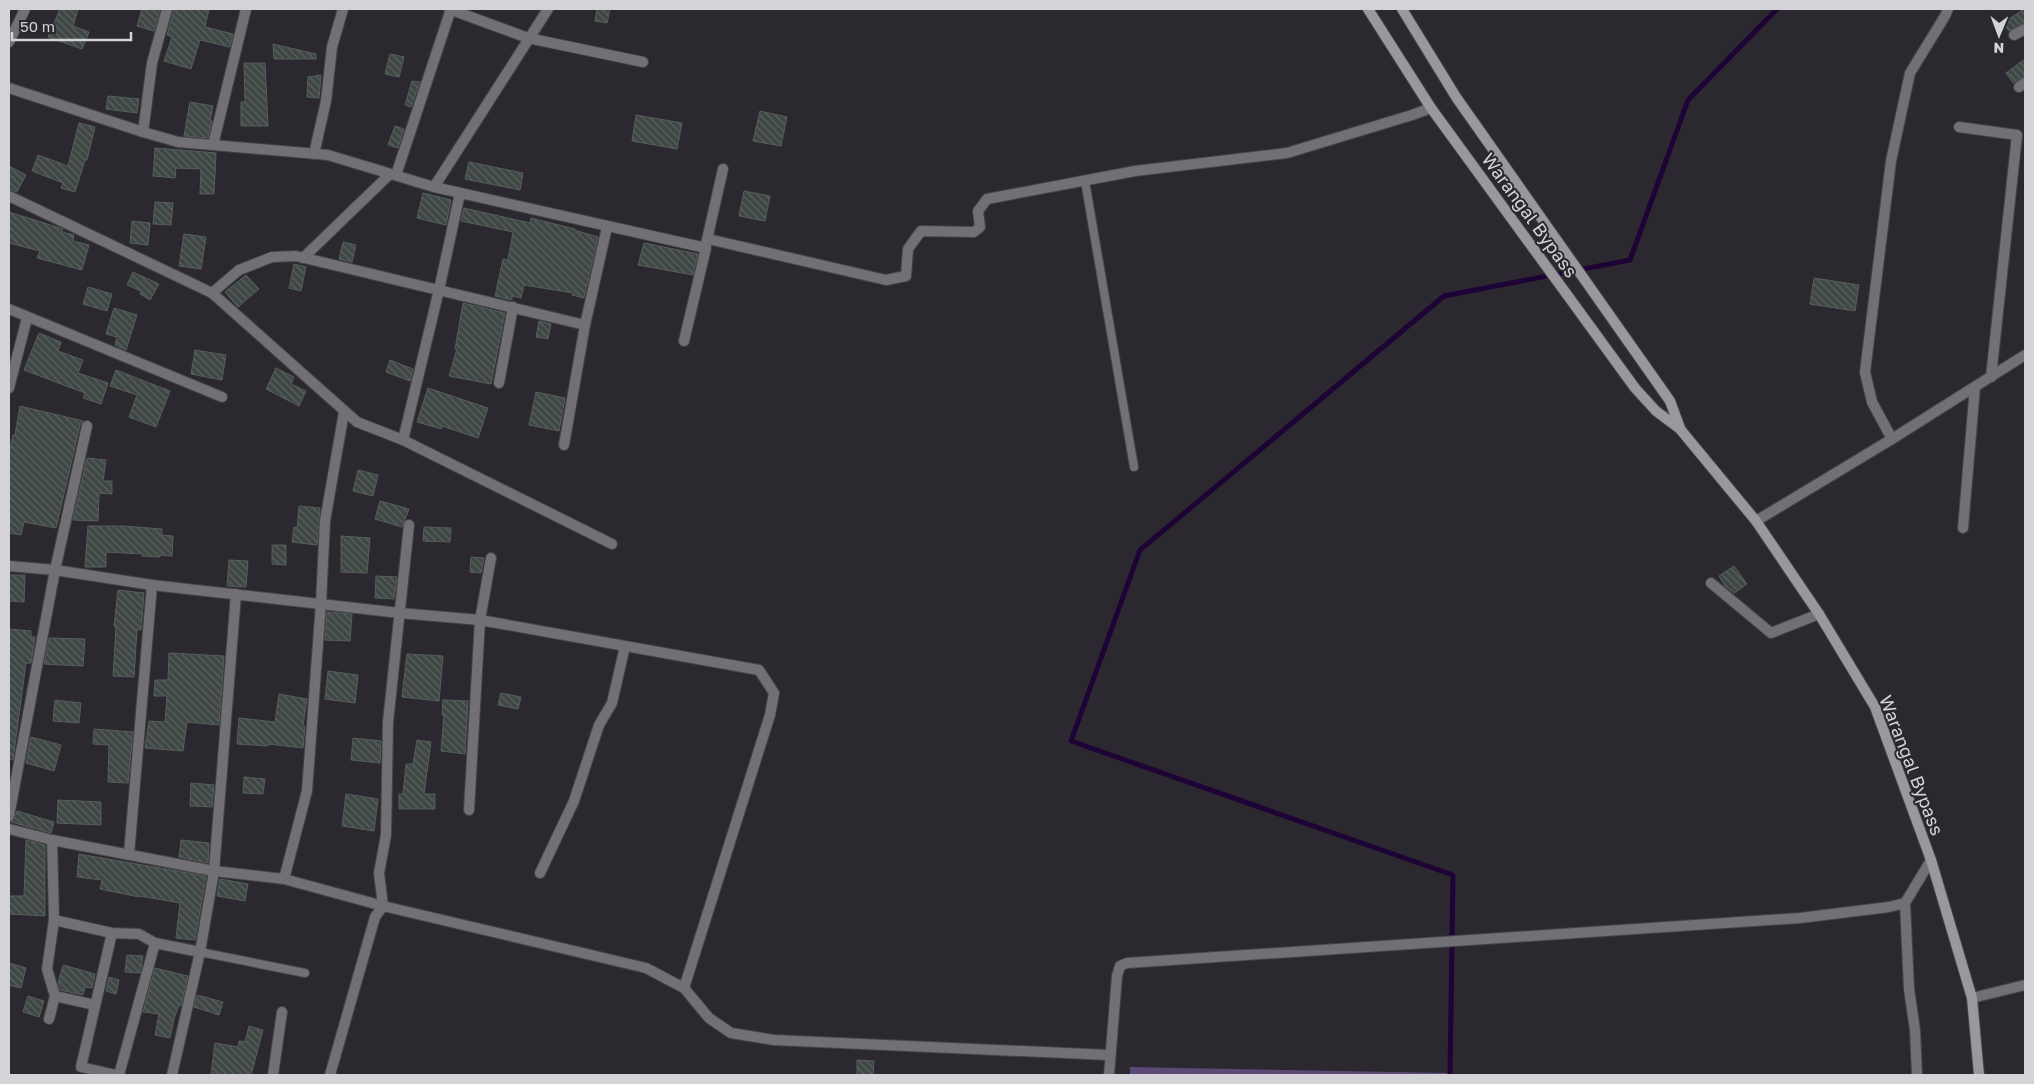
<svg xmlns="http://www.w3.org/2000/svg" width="2034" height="1084" viewBox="0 0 2034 1084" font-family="'Golos Text',sans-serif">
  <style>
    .grass { fill: #5b4976 }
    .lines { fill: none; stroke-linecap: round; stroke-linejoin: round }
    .stream { stroke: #1e0336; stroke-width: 5 }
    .building { fill: url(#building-back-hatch); stroke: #565f5c }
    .lane-casing { stroke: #46444a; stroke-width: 10 }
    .street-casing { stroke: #46444a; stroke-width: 12 }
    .secondary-casing { stroke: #46444a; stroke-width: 12 }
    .lane { stroke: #717074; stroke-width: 8 }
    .street { stroke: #717074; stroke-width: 10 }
    .secondary { stroke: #9a989d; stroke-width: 10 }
    .labels { text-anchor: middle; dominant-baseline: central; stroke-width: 4; stroke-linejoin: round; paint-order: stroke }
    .street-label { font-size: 18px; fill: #d4d3d7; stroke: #2b292f }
  </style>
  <defs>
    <pattern id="building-back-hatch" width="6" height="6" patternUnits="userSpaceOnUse" patternTransform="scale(1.25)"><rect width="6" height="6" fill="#3f4745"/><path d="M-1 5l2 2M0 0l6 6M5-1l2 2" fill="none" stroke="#5a615f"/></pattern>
  </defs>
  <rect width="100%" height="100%" fill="#2b292f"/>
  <polygon class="grass" points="1130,1067 1450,1073 1448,1075 1130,1075"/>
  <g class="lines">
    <polyline class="stream" points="1450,1075 1453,875 1071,741 1140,550 1444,296 1630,260 1688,100 1777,9"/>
  </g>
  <g class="building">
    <polygon points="60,9 78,9 73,26 89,32 82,49 48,37"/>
    <polygon points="142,9 160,9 154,31 137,26"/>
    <polygon points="174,9 209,9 205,27 233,34 230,47 200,40 191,69 164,61 172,37 167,35"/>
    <polygon points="597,9 610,9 607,23 595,21"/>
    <polygon points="2024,9 2025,9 2025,22 2009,31 2003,23"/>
    <polygon points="273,44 316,54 316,59 274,59"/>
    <polygon points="390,54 404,57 399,77 385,74"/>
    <polygon points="2025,59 2025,76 2013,83 2006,73"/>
    <polygon points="244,63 265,63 268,126 241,126 241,102 245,102"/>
    <polygon points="321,75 319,98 307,97 308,77"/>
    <polygon points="412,81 420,82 411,107 405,105"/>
    <polygon points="108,96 139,99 137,113 106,109"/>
    <polygon points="190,102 213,106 210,121 212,121 208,138 184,136"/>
    <polygon points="760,111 787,117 781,146 753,141"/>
    <polygon points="636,115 682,123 677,149 632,141"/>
    <polygon points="79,123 95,127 87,160 85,160 75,192 61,188 63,183 32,171 38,155 68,166"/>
    <polygon points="395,126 404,129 398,148 388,145"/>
    <polygon points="155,148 216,153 214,194 200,194 201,169 176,168 175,178 153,176"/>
    <polygon points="469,162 523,173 520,190 465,179"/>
    <polygon points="9,166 26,175 17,192 9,189"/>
    <polygon points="744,191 770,196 765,221 739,216"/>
    <polygon points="423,193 451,200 446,225 417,218"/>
    <polygon points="155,202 173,203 171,225 153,224"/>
    <polygon points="464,208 530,223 531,218 575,229 574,230 598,237 584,298 572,295 573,293 524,285 521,298 512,296 512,300 495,296 503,259 508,260 513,232 461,221"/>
    <polygon points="9,212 57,227 63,229 62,232 74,235 73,241 89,245 82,270 37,258 40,251 9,243"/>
    <polygon points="132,221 150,223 148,245 130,243"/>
    <polygon points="184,234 206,237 201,269 179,266"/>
    <polygon points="343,242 356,245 352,262 339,259"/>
    <polygon points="644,243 698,254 693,275 638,265"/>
    <polygon points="294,264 306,267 301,291 289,288"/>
    <polygon points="133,272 159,284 150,300 140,294 141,291 127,285"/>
    <polygon points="246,275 259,289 238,307 225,292"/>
    <polygon points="1814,278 1859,285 1855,311 1810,304"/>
    <polygon points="88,287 112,294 107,311 83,304"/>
    <polygon points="463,303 505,313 491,384 449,376 457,349 455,349"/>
    <polygon points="114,308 137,315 126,350 115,345 117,337 106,334"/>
    <polygon points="539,321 551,324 548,339 536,337"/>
    <polygon points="39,333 61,342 58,351 83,360 78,373 108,383 101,404 83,398 85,393 24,370"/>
    <polygon points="195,350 226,355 222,380 191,374"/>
    <polygon points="390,360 413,369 410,381 386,372"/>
    <polygon points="276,368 294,377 291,384 306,391 299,406 266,389"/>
    <polygon points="116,370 170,391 156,427 129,417 137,395 110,386"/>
    <polygon points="428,388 488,408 478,438 442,426 441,429 417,422"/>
    <polygon points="536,392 565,398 559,431 529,425"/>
    <polygon points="20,406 83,421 80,425 56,528 24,522 21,535 9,533 9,454 13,435 15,435"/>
    <polygon points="87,458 106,460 103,481 112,481 112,494 99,493 98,521 73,520"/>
    <polygon points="358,470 378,475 373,496 353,491"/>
    <polygon points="380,501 409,509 402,527 375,519"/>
    <polygon points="299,506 320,508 317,545 292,542 294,527 297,528"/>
    <polygon points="88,526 123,526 162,529 162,535 173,536 172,556 160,555 160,557 142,556 143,554 106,552 106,567 85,567"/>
    <polygon points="424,527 451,528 450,542 423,541"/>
    <polygon points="341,536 370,538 367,573 341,572"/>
    <polygon points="272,545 286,545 286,565 272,564"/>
    <polygon points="471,557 484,558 481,573 470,572"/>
    <polygon points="229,560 248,561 246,587 227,586"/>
    <polygon points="1734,566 1747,584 1734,593 1725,586 1719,576"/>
    <polygon points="9,575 25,575 24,602 9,601"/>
    <polygon points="376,576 397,577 394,599 375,598"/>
    <polygon points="118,590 144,593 141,630 137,629 134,677 113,676 116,627 114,626"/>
    <polygon points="327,612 352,614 350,641 325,640"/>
    <polygon points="9,629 31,631 31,637 35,637 31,663 26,663 13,760 9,759"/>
    <polygon points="49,638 85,639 83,666 44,664"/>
    <polygon points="169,653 224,656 219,725 187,722 183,751 145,748 149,721 165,722 167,696 154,696 155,680 168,680"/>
    <polygon points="407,654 443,656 439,701 402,697"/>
    <polygon points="328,671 358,675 355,703 325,699"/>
    <polygon points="501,693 521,697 518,709 498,705"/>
    <polygon points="279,694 307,699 303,726 305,726 303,748 268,744 268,746 237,744 239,718 275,722"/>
    <polygon points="55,700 81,703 79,723 53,721"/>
    <polygon points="443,700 468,701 465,754 441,751 444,715 442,715"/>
    <polygon points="94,729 133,732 128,783 108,782 109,745 93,744"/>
    <polygon points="31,737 61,745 54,771 26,763"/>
    <polygon points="353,738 381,741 380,763 351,760"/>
    <polygon points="417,740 431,742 424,794 435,794 435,809 399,809 399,794 403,794 406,764 413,764"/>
    <polygon points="244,777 265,779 263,794 243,793"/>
    <polygon points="191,783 214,785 212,807 190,806"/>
    <polygon points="346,794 378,799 374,831 342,826"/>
    <polygon points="58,800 101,802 101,825 57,823"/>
    <polygon points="17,811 54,822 51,833 11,822 14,820"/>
    <polygon points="26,840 45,845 45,916 9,914 9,896 24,896"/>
    <polygon points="181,840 209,843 208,863 179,857"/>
    <polygon points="79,854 206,876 195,940 176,938 180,903 140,896 139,897 100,889 102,880 77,877"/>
    <polygon points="220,879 248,884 245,901 217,896"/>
    <polygon points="127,955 143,956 140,973 125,972"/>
    <polygon points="9,963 26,968 21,988 9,985"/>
    <polygon points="63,965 95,974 92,988 85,987 83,995 60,990 58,983"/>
    <polygon points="155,968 188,976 181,1006 179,1005 174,1019 170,1038 155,1035 159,1014 143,1012"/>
    <polygon points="109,977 119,980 116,994 106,991"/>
    <polygon points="197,995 223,1002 219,1015 194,1007"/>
    <polygon points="28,996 44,1001 39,1017 23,1012"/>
    <polygon points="249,1026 263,1030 251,1075 211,1075 215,1043 238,1047 239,1041 245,1042"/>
    <polygon points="857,1060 874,1061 873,1075 857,1075"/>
  </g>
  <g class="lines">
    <g class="lane-casing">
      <g id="lane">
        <polyline points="1085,181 1134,467"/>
        <polyline points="200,952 305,973"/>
      </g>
    </g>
    <g class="street-casing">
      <g id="street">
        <polyline points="449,9 528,38 643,62"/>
        <polyline points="2014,35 2025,29"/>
        <polyline points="9,42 25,9"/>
        <polyline points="2019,87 2025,83"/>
        <polyline points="9,88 143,132 178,142 328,155 434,187 706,248 684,341"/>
        <polyline points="1959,127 2017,135 1991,377"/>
        <polyline points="143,132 152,63 167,9"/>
        <polyline points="213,145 246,9"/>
        <polyline points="314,154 326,101 332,47 343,9"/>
        <polyline points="396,175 451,9"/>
        <polyline points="434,187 548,9"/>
        <polyline points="9,196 212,293 357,422 403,440 612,544"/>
        <polyline points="708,239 886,280 906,276 908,249 921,231 974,232 980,227 978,211 987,199 1135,171 1287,153 1412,115 1431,108"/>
        <polyline points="706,244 723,169"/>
        <polyline points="303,258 390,174"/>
        <polyline points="212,293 239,270 272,257 296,256 585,325 607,227"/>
        <polyline points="9,309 222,397"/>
        <polyline points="499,383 513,307"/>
        <polyline points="9,388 27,318"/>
        <polyline points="1892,439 1872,402 1865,372 1891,161 1910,73 1945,16 1948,9"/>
        <polyline points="403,440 439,290 460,193"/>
        <polyline points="564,445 585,325"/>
        <polyline points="1756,521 1892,439 2025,355"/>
        <polyline points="1963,528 1975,387"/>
        <polyline points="9,566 55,570 152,585 400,613 480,620 759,670 774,693 770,715 684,988"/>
        <polyline points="1711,583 1771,633 1819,614"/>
        <polyline points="469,810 480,620 491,558"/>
        <polyline points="9,816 55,570 87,426"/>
        <polyline points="9,829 52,840"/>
        <polyline points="129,854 152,585"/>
        <polyline points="540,873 574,801 599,725 612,703 625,646"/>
        <polyline points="284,879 307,791 321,603 325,521 344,412"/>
        <polyline points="54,920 112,933 139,934 155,943 200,952"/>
        <polyline points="112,933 81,1067 116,1075"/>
        <polyline points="55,996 95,1005"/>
        <polyline points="1972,998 2025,985"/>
        <polyline points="49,1019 55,996 47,969 54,920 52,840 214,871 284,879 383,906 646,968 684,988 709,1018 731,1033 774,1040 1109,1055"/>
        <polyline points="119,1075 155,943"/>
        <polyline points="172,1075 200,952 214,871 236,594"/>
        <polyline points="273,1075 282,1012"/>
        <polyline points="330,1075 375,917 383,906 379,873 386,835 388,722 409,525"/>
        <polyline points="1109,1075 1117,976 1120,966 1127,963 1800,918 1889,907 1905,903"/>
        <polyline points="1917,1075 1915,1030 1909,989 1905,903 1931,860"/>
      </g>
    </g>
    <g class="secondary-casing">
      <g id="secondary">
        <polyline points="1368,9 1431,108 1635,388 1656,411 1680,429 1756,521 1819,614 1875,707 1931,860 1972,998 1979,1075"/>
        <polyline points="1402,9 1456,97 1670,401 1680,428"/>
      </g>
    </g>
    <use href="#lane" class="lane"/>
    <use href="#street" class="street"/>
    <use href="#secondary" class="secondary"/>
  </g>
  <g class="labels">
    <g class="street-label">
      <text transform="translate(1530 215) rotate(54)">Warangal Bypass</text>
      <text transform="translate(1912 765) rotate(69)">Warangal Bypass</text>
    </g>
  </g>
  <rect width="2034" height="1084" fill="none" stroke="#d4d3d7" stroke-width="20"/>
  <g transform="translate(1999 35) rotate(181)" stroke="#2b292f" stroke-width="4" paint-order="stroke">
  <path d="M0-4L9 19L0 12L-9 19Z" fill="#d4d3d7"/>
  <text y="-8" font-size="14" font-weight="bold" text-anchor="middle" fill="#d4d3d7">N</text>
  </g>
  <path d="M12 32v8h119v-8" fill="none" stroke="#d4d3d7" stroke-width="2.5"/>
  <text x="20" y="32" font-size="15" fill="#d4d3d7" stroke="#2b292f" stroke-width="4" paint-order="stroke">50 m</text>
</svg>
